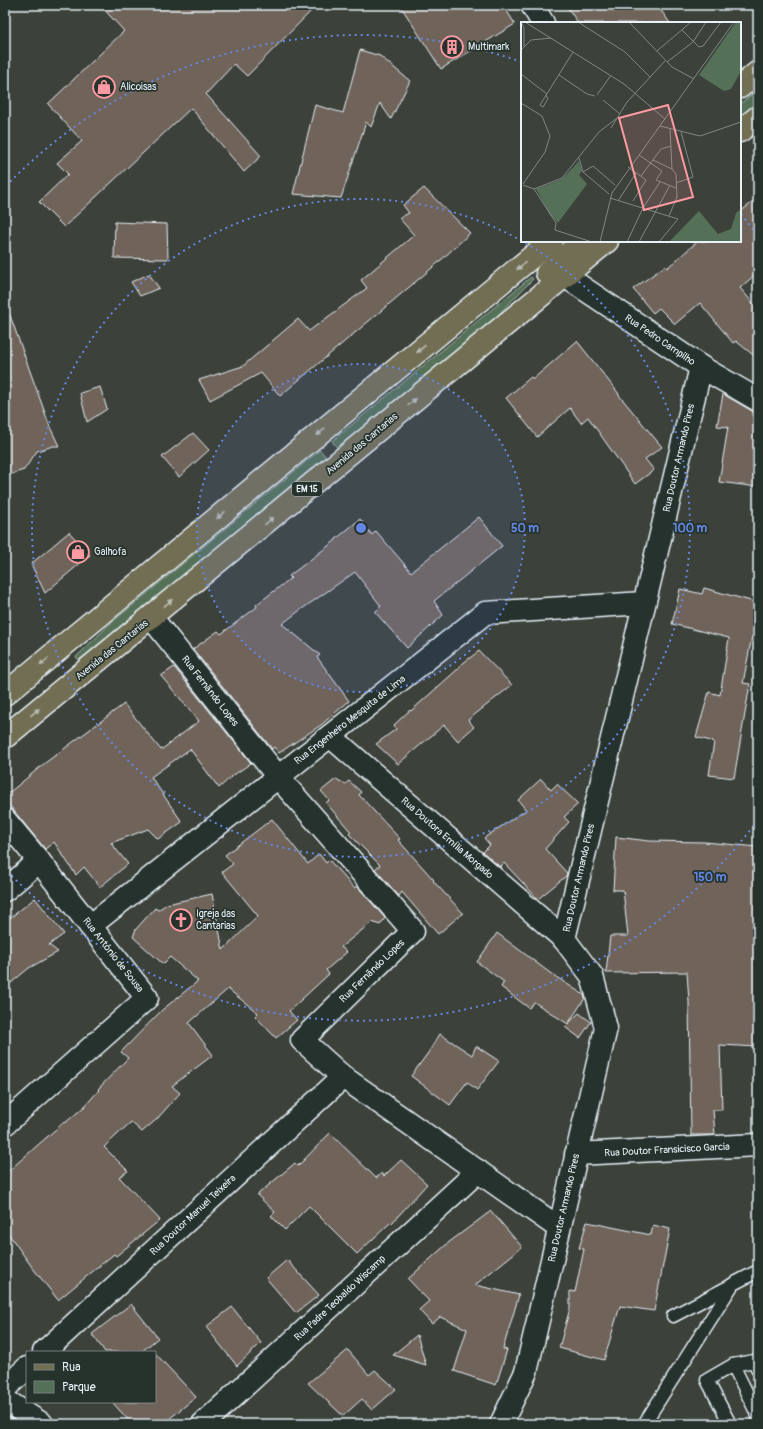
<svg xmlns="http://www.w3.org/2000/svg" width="763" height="1429" viewBox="0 0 763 1429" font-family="Pangolin,sans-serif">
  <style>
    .green { fill: #547158; stroke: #9eb1a8 }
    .building { fill: #6f635a; stroke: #e8f1f8 }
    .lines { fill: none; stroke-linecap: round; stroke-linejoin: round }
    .lane-casing { stroke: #e8f1f8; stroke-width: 15 }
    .street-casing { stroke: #e8f1f8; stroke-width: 25 }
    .primary-casing { stroke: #e8f1f8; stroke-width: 25 }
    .lane { stroke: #26332d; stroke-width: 12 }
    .street { stroke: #26332d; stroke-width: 22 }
    .primary { stroke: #726e52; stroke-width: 22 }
    .oneway { fill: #b9bdb6 }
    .ring { fill: none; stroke: #6487e3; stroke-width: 2; stroke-dasharray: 2 4 }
    .labels { text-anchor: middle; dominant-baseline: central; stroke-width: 3.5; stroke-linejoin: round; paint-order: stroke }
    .shield { fill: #26332d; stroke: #aeb8bb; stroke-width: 1 }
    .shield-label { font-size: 9px; font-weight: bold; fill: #e8f1f8 }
    .poi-label { font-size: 10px; fill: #e8f1f8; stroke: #26332d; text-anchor: start }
    .street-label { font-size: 10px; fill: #e8f1f8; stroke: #26332d }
    .inset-road { fill: none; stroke: #818786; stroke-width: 1 }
    .view { fill: #ff9aa2; fill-opacity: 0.15; stroke: #ff9aa2; stroke-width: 2 }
    .inset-edge { fill: none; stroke: #e8f1f8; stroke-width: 2 }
    .centre { fill: #6487e3; stroke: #26332d; stroke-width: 2 }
    .ring-label { font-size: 12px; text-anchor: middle; font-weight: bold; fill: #6487e3; stroke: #26332d; stroke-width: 3.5; stroke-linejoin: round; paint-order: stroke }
  </style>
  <rect width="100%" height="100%" fill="#3c413a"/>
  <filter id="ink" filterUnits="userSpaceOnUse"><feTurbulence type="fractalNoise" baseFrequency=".025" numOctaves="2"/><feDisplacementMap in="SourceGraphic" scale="8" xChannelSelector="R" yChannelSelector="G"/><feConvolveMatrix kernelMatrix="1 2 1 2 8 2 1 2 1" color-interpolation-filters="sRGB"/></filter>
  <g filter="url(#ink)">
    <g class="green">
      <polygon points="758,89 758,101 740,116 740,104"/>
      <polygon points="531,277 533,279 492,321 338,449 332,441"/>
      <polygon points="320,450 326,457 79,660 76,657 110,624"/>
    </g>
    <g class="building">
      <polygon points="100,5 317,5 247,76 234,64 206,94 261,156 244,172 191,108 64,227 39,202 68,174 57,163 82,141 48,104 124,31"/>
      <polygon points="400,5 503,5 515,24 441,69"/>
      <polygon points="566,5 657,5 670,23 578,23"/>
      <polygon points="360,50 380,56 410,81 391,119 380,103 371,127 366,122 341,198 293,194 315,105 343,113"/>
      <polygon points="424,188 470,233 439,262 280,396 261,373 210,400 199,380 243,366 298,319 309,331 367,288 361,280 414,235 399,218 409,213 403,205"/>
      <polygon points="758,198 758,272 740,288 758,309 758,359 736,341 733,343 700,303 675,324 659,308 653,313 633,289 665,266 667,268 698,241 740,241 740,212"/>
      <polygon points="115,222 167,224 168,259 114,258"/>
      <polygon points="149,274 159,288 140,296 131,282"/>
      <polygon points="7,307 50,427 59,446 53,446 37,451 24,470 5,476 5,308"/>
      <polygon points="577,341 619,394 618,394 662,447 645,459 654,470 635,484 588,417 581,423 570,408 537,437 506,398 531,377 533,379"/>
      <polygon points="100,387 107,409 87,422 80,393"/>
      <polygon points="723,394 752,411 758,412 758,487 719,482 728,427 717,426"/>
      <polygon points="193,433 209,450 179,477 162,457"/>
      <polygon points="479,517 502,546 434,601 443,615 407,648 375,612 381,606 355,572 299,611 282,624 320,655 317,657 349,701 321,725 279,753 274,747 272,749 193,649 218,631 221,634 257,607 256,605 291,578 289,576 336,540 336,539 360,519 372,535 376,531 411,572"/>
      <polygon points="69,532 90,555 45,593 31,564"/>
      <polygon points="704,588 758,603 758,636 752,636 743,683 750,684 734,778 709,775 714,742 696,737 709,692 720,695 729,638 672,624 680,589 702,594"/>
      <polygon points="479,651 512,685 468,720 474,727 458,741 444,725 398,764 376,744 396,729 394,725 410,710 411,711 459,668 458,667"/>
      <polygon points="174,667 251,763 231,777 219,788 190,749 151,777 182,822 158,839 148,829 111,843 128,864 100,887 84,867 76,875 54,842 45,849 5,800 5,796 45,763 124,704 161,750 199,721 161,676"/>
      <polygon points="336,779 345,784 349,781 361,792 359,795 400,839 398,840 434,880 433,881 463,913 438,934 402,892 399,896 375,869 380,865 349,834 351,832 326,803 329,800 321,791"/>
      <polygon points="541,779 551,790 557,784 578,804 564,817 569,822 545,849 567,873 566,876 538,899 504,863 500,867 483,852 490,845 484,838 526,810 518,800"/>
      <polygon points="272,819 308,864 319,854 326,863 329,860 354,888 357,886 385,918 380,925 372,922 341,947 347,952 326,970 329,974 289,1011 297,1020 276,1038 255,1016 258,1013 228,989 189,1023 213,1055 172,1086 180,1093 157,1119 142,1132 131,1122 104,1147 128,1171 119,1177 160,1220 116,1256 114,1254 58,1300 32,1267 5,1229 5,1174 64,1122 65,1123 85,1106 99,1090 98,1089 128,1058 121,1052 162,1010 198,981 170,957 163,964 133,937 136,929 155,908 158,910 167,904 212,894 223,950 258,916 222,872 233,864 225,855"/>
      <polygon points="616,837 649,841 705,842 758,847 758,1047 720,1045 722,1110 713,1110 715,1135 691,1135 689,1002 687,972 606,973 610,936 628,936 623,890 613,890"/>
      <polygon points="35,898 64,934 49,945 58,952 29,968 5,988 5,922"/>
      <polygon points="497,933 550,973 584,995 585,998 568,1024 534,1002 529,1008 501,987 504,982 477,962"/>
      <polygon points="579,1013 591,1022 580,1038 565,1027"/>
      <polygon points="440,1034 472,1055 476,1046 499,1061 477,1090 467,1082 450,1105 411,1076 428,1053"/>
      <polygon points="330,1133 376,1178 382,1173 384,1176 401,1160 427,1184 391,1224 390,1223 357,1254 309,1206 285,1230 271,1216 275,1212 257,1195 295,1163 298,1166"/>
      <polygon points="491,1211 522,1247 475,1285 519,1295 503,1349 507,1350 496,1385 454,1371 467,1329 440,1317 432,1324 419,1310 429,1301 408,1279 448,1243"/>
      <polygon points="587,1222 651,1235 653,1225 670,1229 654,1311 620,1306 604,1360 559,1348 570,1308 570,1291 575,1292 584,1249 579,1248"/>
      <polygon points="287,1260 319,1295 296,1313 266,1278"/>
      <polygon points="131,1304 158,1338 141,1352 105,1352 92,1334"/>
      <polygon points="232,1307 261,1343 237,1366 206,1327"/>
      <polygon points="417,1335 426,1365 393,1355"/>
      <polygon points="348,1350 369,1375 375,1370 396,1389 372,1410 362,1399 343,1416 308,1383"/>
      <polygon points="155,1353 196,1397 163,1424 132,1424 112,1402 155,1402"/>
    </g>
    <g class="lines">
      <g class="lane-casing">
        <g id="lane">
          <polyline points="673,1316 732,1285"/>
          <polyline points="733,1365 758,1416"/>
          <polyline points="644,1424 733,1284 758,1271"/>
          <polyline points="730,1424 707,1380 733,1365 754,1361 758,1370"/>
        </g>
      </g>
      <g class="street-casing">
        <g id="street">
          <polyline points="532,5 543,23"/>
          <polyline points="565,276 701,367 758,400"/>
          <polyline points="151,617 278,777 413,931 302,1040 343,1077 559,1228"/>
          <polyline points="330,736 564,939"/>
          <polyline points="5,820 39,861 147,998 5,1124"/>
          <polyline points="5,890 39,861"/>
          <polyline points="90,926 485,613 644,603"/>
          <polyline points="576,1154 758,1145"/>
          <polyline points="44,1352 343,1077"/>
          <polyline points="5,1388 27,1368"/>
          <polyline points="5,1400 42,1424"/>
          <polyline points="203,1424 478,1171"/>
          <polyline points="501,1424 526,1372 606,1028 592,976 564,939 701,367"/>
        </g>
      </g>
      <g class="primary-casing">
        <g id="primary">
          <polyline points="740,87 758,72"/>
          <polyline points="740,131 758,117"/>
          <polyline points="547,273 582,241"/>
          <polyline points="5,694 551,241"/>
          <polyline points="5,737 607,241"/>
        </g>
      </g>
      <use href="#lane" class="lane"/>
      <use href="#street" class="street"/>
      <use href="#primary" class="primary"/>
    </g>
    <defs><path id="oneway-solid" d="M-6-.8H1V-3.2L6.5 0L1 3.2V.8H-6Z"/></defs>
    <g class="oneway">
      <use href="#oneway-solid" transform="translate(521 266) rotate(140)"/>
      <use href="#oneway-solid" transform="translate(421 349) rotate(140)"/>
      <use href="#oneway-solid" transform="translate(412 402) rotate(-40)"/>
      <use href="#oneway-solid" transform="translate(321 432) rotate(140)"/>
      <use href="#oneway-solid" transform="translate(221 515) rotate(140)"/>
      <use href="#oneway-solid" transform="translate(269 521) rotate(-40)"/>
      <use href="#oneway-solid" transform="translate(168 603) rotate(-40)"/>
      <use href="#oneway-solid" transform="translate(44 662) rotate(140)"/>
      <use href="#oneway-solid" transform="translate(35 712) rotate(-39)"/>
    </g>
  </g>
  <circle cx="361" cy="528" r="164" fill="#6487e3" fill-opacity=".12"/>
  <g class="ring">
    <circle cx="361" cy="528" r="164"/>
    <circle cx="361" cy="528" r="329"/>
    <path d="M757 821A493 493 0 0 1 6 870M6 186A493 493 0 0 1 522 62M741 214A493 493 0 0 1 757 235"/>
  </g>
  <defs>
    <g id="building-ring" transform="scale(1.15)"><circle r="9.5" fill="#26332d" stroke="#ff9aa2" stroke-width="1.5"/><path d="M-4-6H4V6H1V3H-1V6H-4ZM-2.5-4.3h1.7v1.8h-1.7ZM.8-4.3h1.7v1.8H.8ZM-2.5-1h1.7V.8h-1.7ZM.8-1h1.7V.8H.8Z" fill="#ff9aa2"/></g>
    <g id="shop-ring" transform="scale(1.15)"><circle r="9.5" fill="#26332d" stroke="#ff9aa2" stroke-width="1.5"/><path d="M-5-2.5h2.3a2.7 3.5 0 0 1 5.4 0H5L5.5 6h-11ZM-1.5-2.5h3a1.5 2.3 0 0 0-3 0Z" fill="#ff9aa2"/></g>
    <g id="church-ring" transform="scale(1.15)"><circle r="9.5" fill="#26332d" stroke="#ff9aa2" stroke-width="1.5"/><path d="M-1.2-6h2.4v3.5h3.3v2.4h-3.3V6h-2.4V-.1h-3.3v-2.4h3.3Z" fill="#ff9aa2"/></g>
  </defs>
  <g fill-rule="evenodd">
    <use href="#building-ring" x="452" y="47"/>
    <use href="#shop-ring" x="104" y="87"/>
    <use href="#shop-ring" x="78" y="552"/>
    <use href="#church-ring" x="181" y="920"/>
  </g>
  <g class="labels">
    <rect class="shield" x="292" y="482" width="30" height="14" rx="3"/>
    <g class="shield-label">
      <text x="307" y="489">EM 15</text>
    </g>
    <g class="poi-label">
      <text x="468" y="47">Multimark</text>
      <text x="120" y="87">Alicoisas</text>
      <text x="94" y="552">Galhofa</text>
      <text x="196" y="914">Igreja das<tspan x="196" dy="12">Cantarias</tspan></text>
    </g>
    <g class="street-label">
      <text transform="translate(660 340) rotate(34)">Rua Pedro Campilho</text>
      <text transform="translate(362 444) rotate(-40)">Avenida das Cantarias</text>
      <text transform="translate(679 458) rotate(-77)">Rua Doutor Armando Pires</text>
      <text transform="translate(112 650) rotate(-39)">Avenida das Cantarias</text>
      <text transform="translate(210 691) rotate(52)">Rua Fernãndo Lopes</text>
      <text transform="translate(350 720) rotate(-38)">Rua Engenheiro Mesquita de Lima</text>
      <text transform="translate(447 838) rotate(41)">Rua Doutora Emília Morgado</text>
      <text transform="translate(579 878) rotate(-77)">Rua Doutor Armando Pires</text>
      <text transform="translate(113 955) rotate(52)">Rua António de Sousa</text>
      <text transform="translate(372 971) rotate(-44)">Rua Fernãndo Lopes</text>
      <text transform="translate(667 1150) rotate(-3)">Rua Doutor Fransicisco Garcia</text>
      <text transform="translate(564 1208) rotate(-77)">Rua Doutor Armando Pires</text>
      <text transform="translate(193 1215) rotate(-43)">Rua Doutor Manuel Teixeira</text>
      <text transform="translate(340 1298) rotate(-43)">Rua Padre Teobaldo Wiscamp</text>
    </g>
  </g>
  <g transform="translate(521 22)">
    <rect width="220" height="220" fill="#3c413a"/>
    <path d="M215,0H220V49L210,67L203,69L178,53ZM58,139L61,149L58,153L66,162L37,201L29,193L15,167L41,157ZM220,187V220H148L178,189L197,212L210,207L215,191Z" fill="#547158"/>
    <path class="inset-road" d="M0,0L3,6V24M4,0L103,62L144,97M57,0L104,30L129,55M108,0L151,45L173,57M161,8L178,25L182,24L200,0M0,28L10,18L30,16M136,29L170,0M146,40L172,20L185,0M0,52L26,72M38,53L66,72L74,74M25,73L27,77L22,85L19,83L52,30M76,73L90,53M82,78L99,92M0,81L21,94L29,114L24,130L2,162M139,104L179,114L220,100M90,106L106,80L144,39M118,133L141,149L135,158L155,166M58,136L62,150L88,172M132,138L151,147M107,145L125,158L112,179M62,150L72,144L94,163M120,154L140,127L150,124M155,161L172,155L160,110M2,163L13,167L41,156L78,110L96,96M13,167L35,201L34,208L71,220M89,176L157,197L138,220M97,179L115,151M148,194L156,175L155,152L151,147L149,107M79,220L91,171L213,0M106,220L122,186L139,160M118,220L149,163"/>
    <path class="view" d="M147,83L172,175L123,188L98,96Z"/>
    <rect width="220" height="220" class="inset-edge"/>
  </g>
  <circle cx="361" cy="528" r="6" class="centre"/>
  <g class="ring-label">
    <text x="525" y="532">50 m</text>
    <text x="690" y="532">100 m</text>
    <text x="710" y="881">150 m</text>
  </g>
  <rect width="763" height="1429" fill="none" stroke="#26332d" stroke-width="20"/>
  <rect x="10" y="10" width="743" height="1409" fill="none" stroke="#e8f1f8" stroke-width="1.5" filter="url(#ink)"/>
  <rect x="26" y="1351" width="130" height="52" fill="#26332d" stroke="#747f7e"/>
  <rect x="34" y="1364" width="20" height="6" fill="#726e52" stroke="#747f7e"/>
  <text x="62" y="1371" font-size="12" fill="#e8f1f8">Rua</text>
  <rect x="34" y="1381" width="20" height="12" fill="#547158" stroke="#747f7e"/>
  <text x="62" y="1391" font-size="12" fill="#e8f1f8">Parque</text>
</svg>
